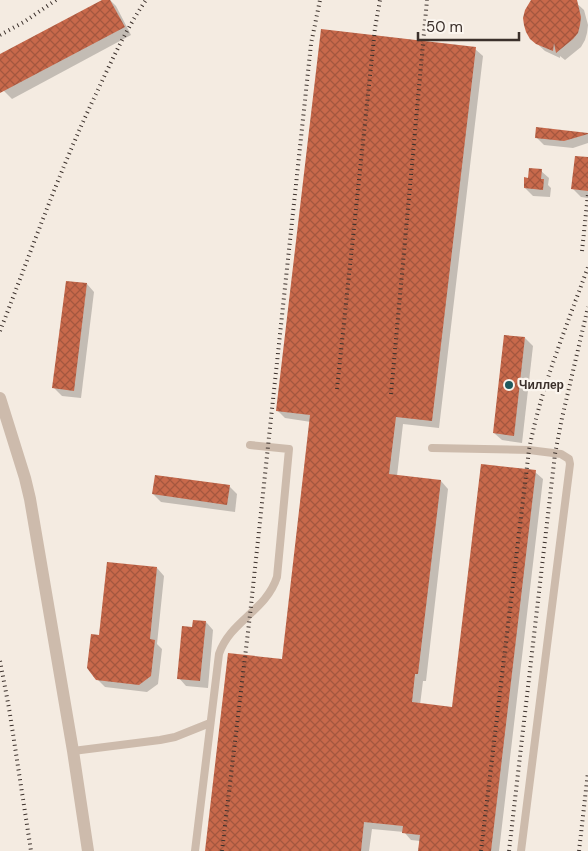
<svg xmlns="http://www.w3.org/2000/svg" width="588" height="851" viewBox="0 0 588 851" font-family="'DM Sans',sans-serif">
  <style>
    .shadow { fill: #0003 }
    .building { fill: url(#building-cross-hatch) }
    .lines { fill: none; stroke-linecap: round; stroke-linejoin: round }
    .lane { stroke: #cdbbac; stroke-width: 8 }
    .street { stroke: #cdbbac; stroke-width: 12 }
    .rail { stroke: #3b302b; stroke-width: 4; stroke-dasharray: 1 4; stroke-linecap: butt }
    .poi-dot { fill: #1f5a5e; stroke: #fbf5ee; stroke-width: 2 }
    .labels { text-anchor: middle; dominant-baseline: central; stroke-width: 4.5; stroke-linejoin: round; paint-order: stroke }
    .poi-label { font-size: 12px; font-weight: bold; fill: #3b302b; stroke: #fbf5ee; text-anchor: start }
  </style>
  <defs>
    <pattern id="building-cross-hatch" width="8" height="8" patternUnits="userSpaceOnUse" patternTransform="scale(1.25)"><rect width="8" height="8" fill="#c8694b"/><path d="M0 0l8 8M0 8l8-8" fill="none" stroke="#a4573f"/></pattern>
  </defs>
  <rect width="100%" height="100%" fill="#f4ebe1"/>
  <g class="shadow">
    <polygon points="104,0 110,0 116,6 131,35 12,99 4,91 0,83 0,55"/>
    <polygon points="533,0 573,0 584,10 588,25 587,33 585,40 581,47 565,60 560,56 560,58 545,51 531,38"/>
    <polygon points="475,49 483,56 439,428 403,424 397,476 441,481 448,489 426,681 423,681 420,705 453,709 535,472 543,479 499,851 419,851 420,841 411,840 404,832 372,829 369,851 206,851 283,661 311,422 285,418 278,411"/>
    <polygon points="588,134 588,143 573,148 544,145 536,137"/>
    <polygon points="588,158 588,198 581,197 573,189"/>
    <polygon points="541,171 549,178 548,185 551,188 550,197 533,196 525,188 529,179"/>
    <polygon points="87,284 94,292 81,398 62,396 54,388"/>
    <polygon points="525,338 533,346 522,443 502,440 494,433"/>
    <polygon points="229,486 237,494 235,512 161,502 153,494"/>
    <polygon points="157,568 164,576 157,644 162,649 158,684 147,692 105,687 97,679 100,636"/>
    <polygon points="206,622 213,630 208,688 186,686 179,678 193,628"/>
  </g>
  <g class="building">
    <polygon points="102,0 110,0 125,27 0,93 0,54"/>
    <polygon points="531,0 577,0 581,17 580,25 578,33 573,39 556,53 554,43 553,51 536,44 530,39 526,32 524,25 523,18 525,10"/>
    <polygon points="321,29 476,47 432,421 396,417 389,474 441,480 418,674 415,674 412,702 452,707 481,464 536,470 491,851 418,851 420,835 402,833 403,826 364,822 361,851 205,851 228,653 282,659 310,415 276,411"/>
    <polygon points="536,127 588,133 588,134 564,141 535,138"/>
    <polygon points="575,156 588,157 588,191 571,189"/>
    <polygon points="529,168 542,169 541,179 544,179 543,190 524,188 524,177 528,178"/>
    <polygon points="66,281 87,283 74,391 52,388"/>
    <polygon points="504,335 525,337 514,436 493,433"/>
    <polygon points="155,475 230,485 227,505 152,494"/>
    <polygon points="107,562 157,567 150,639 155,640 151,676 139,685 96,680 87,668 91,634 99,635"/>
    <polygon points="193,620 206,621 200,681 177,679 182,626 192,627"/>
  </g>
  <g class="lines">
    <g class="lane">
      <polyline points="432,448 529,450 561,454 569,459 570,464 521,851"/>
      <polyline points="73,751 160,740 175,737 210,723"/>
      <path d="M195,851L219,654C230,621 266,611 277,577L289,449L250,445"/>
    </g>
    <polyline class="street" points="0,398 25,478 30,499 73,751 88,851"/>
    <g class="rail">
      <polyline points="0,35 24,22 56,0"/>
      <polyline points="582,251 588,194"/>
      <path d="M0,331C31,252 59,171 96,94C111,62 126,29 146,0"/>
      <polyline points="337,389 375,28 380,0"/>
      <polyline points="391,394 427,0"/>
      <polyline points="0,661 9,708 31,851"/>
      <polyline points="222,851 250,615 311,44 320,0"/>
      <path d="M481,851L529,450C541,387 566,328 588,267"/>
      <polyline points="509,851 555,454 562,418 588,307"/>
      <polyline points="579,851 588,772"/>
    </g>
  </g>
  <circle class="poi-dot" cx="509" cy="385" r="5"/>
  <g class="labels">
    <g class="poi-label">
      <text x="519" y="385">Чиллер</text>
    </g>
  </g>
  <path d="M418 32v8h101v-8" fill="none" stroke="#3b302b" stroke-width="2.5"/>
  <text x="426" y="32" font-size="15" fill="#3b302b" stroke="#fbf5ee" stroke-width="4" paint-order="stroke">50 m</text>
</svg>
